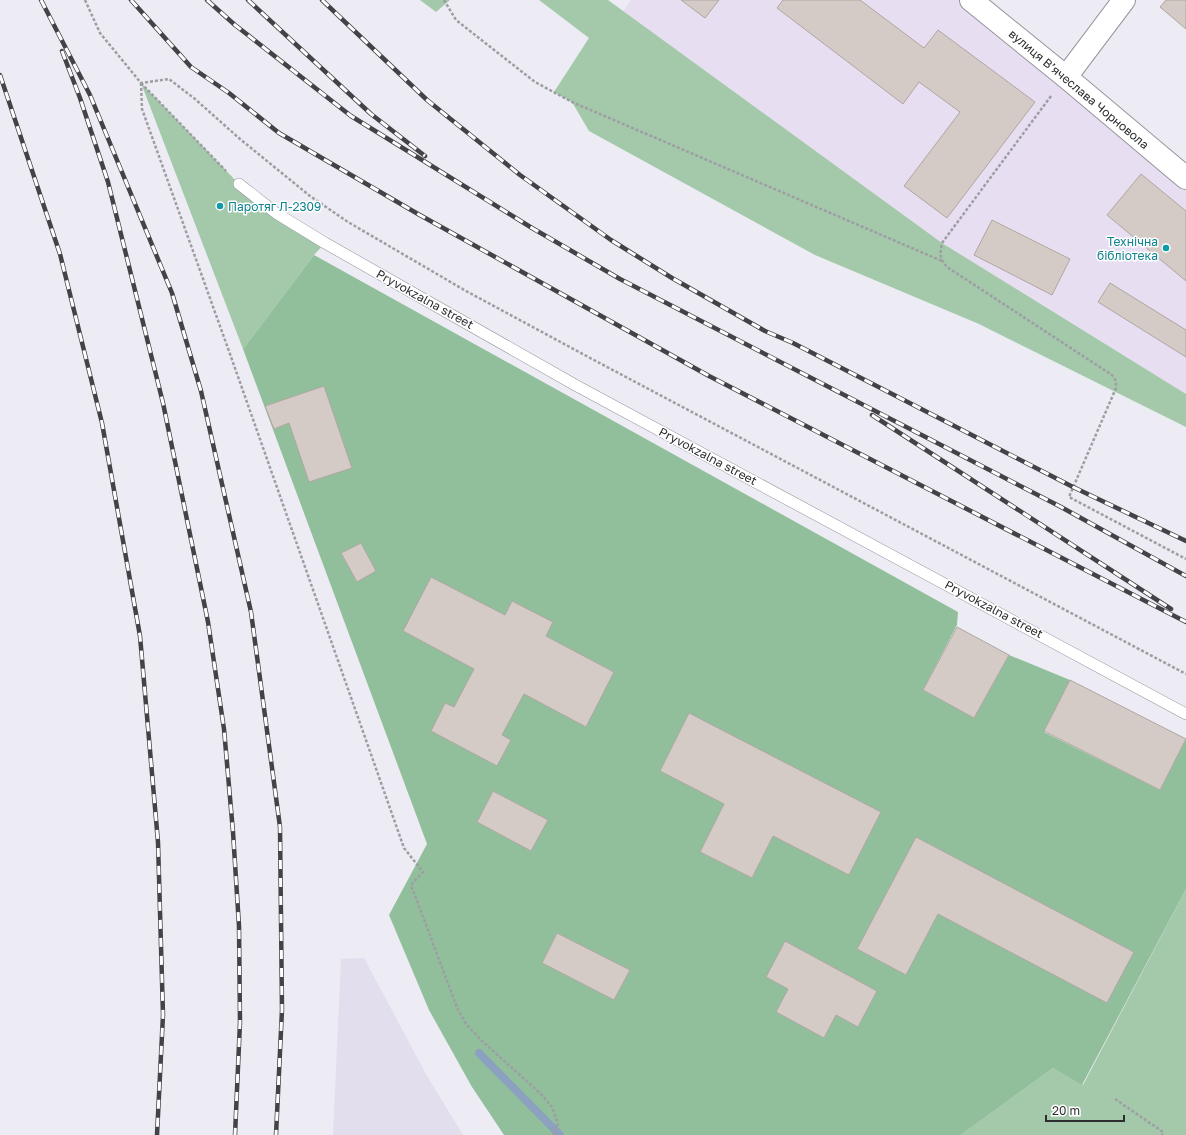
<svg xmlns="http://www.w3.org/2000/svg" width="1186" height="1135" viewBox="0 0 1186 1135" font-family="'Golos Text',sans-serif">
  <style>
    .commercial { fill: #e8def2 }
    .built { fill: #e2deee }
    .green { fill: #a3c9aa }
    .forest { fill: #92bf9b }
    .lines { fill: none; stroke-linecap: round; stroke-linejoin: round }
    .stream { stroke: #8ca0c0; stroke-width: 8 }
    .building { fill: #d4cbc7; stroke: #aea6a2 }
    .lane-casing { stroke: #96949c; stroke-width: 12 }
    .street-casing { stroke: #96949c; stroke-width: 24 }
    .secondary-casing { stroke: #96949c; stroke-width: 24 }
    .path { stroke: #9e9da3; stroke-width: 2.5; stroke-dasharray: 3 2; stroke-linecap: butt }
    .lane { stroke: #fff; stroke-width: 11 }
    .street { stroke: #fff; stroke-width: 22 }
    .secondary { stroke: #fff; stroke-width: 22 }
    .rail-casing { stroke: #434347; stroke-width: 4.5 }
    .rail { stroke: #fff; stroke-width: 3; stroke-dasharray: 9; stroke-linecap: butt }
    .culture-dot { fill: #0f9aa8; stroke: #fff; stroke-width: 1.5 }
    .labels { text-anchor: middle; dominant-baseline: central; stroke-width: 3; stroke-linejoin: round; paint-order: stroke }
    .street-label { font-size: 12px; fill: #2d2d30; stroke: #fff }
    .culture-label { font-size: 12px; fill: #0d838f; stroke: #fff; text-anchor: start }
  </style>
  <rect width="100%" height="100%" fill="#edebf4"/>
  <polygon class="commercial" points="631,0 971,0 1186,178 1186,394 942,243 623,11"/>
  <polygon class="built" points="364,958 427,1076 463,1135 333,1135 341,959"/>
  <g class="green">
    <polygon points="420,0 450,0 436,12"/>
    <polygon points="539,0 608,0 942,243 1186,394 1186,427 979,324 815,255 589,131 572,102 554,92 589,38"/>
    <polygon points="141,83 239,184 325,243 314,255 243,349"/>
    <polygon points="1186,889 1186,1135 961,1135 1053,1068 1083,1085"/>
  </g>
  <polygon class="forest" points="314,255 958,612 957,625 923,690 974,718 1009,655 1070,680 1044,732 1160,790 1186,739 1186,889 1082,1085 1053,1068 961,1135 504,1135 472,1087 429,1010 389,915 427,844 243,349"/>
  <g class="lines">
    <polyline class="stream" points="479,1053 560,1135"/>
  </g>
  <g class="building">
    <polygon points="681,0 719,0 705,18"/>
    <polygon points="783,0 860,0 924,48 938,30 1035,102 947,218 904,186 960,112 919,82 903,104 777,8"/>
    <polygon points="1166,0 1186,0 1186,29 1160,7"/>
    <polygon points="1141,174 1186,211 1186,281 1107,215"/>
    <polygon points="992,220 1070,259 1052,295 974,255"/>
    <polygon points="1110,283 1186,330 1186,357 1098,302"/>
    <polygon points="324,386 352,468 309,482 289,423 274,429 265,406"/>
    <polygon points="361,543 376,571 357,582 341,553"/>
    <polygon points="431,577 505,615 512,601 553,622 546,636 614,672 586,727 524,694 502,735 511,740 497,766 431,731 445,703 454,707 474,669 403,631"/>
    <polygon points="957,627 1009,655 974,718 923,690"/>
    <polygon points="1070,680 1186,739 1160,790 1044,731"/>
    <polygon points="689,713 881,812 849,875 773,836 752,878 700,852 724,804 660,771"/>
    <polygon points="493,791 548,820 531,851 477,822"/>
    <polygon points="916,837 1134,952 1107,1003 938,914 906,975 857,949"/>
    <polygon points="557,933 630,970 614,1000 542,963"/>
    <polygon points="785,941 877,991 858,1027 836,1015 824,1038 776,1012 788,989 766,977"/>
  </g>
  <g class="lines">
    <g class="lane-casing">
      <polyline id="lane" points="239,184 276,213 325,243 577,386 1186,714"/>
    </g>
    <g class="street-casing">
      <polyline id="street" points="1066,77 1124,0"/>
    </g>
    <g class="secondary-casing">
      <polyline id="secondary" points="971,0 1066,77 1186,178"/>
    </g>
    <g class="path">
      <polyline points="85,0 100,33 141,83 169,79 195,99 240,139 310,196 348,222 466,291 592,359 1186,674"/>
      <polyline points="444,0 456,20 535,82 572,102 942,261"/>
      <polyline points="141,83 142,109 230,354 404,848 423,872 411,885 458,1010 467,1025 482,1041 541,1094 552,1107 558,1124 553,1135"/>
      <polyline points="141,83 226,171"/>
      <path d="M1051,96L942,243C940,254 939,258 947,267L1112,375L1116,381V388L1069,497L1186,559"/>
      <polyline points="1115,1099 1163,1132 1162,1135"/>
    </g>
    <use href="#lane" class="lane"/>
    <use href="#street" class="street"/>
    <use href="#secondary" class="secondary"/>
    <g class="rail-casing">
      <g id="rail">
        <polyline points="41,0 90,95 172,293 201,391 251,612 280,827 282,1010 276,1135"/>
        <polyline points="131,0 191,67 229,93 279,133 418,214 709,376 1186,622"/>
        <polyline points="207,0 235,25 351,116 532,228 620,279 1061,507 1186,576"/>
        <polyline points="248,0 371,114 425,156"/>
        <polyline points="322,0 427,100 520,175 611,240 672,278 765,331 793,343 1073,487 1186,541"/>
        <polyline points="62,51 80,98 108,182 163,403 208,622 224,729 233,832 239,926 240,1022 235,1135"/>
        <polyline points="0,75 60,254 102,423 140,636 158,842 163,1015 157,1135"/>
        <polyline points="872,415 1171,609"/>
      </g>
    </g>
    <use href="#rail" class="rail"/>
  </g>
  <g class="culture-dot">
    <circle cx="220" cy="206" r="4"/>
    <circle cx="1166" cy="248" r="4"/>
  </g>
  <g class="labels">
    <g class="street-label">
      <text transform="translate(1079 89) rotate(40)">вулиця Вʼячеслава Чорновола</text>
      <text transform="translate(425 299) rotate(29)">Pryvokzalna street</text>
      <text transform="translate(708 456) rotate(28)">Pryvokzalna street</text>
      <text transform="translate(994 609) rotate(28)">Pryvokzalna street</text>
    </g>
    <g class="culture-label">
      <text x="228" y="206">Паротяг Л-2309</text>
      <text x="1158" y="241" text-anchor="end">Технічна<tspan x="1158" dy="14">бібліотека</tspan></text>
    </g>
  </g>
  <path d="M1046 1115v6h78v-6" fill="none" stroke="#2d2d30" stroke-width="2"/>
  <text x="1052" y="1115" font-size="12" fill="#2d2d30" stroke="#ffffff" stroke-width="3" paint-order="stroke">20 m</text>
</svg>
